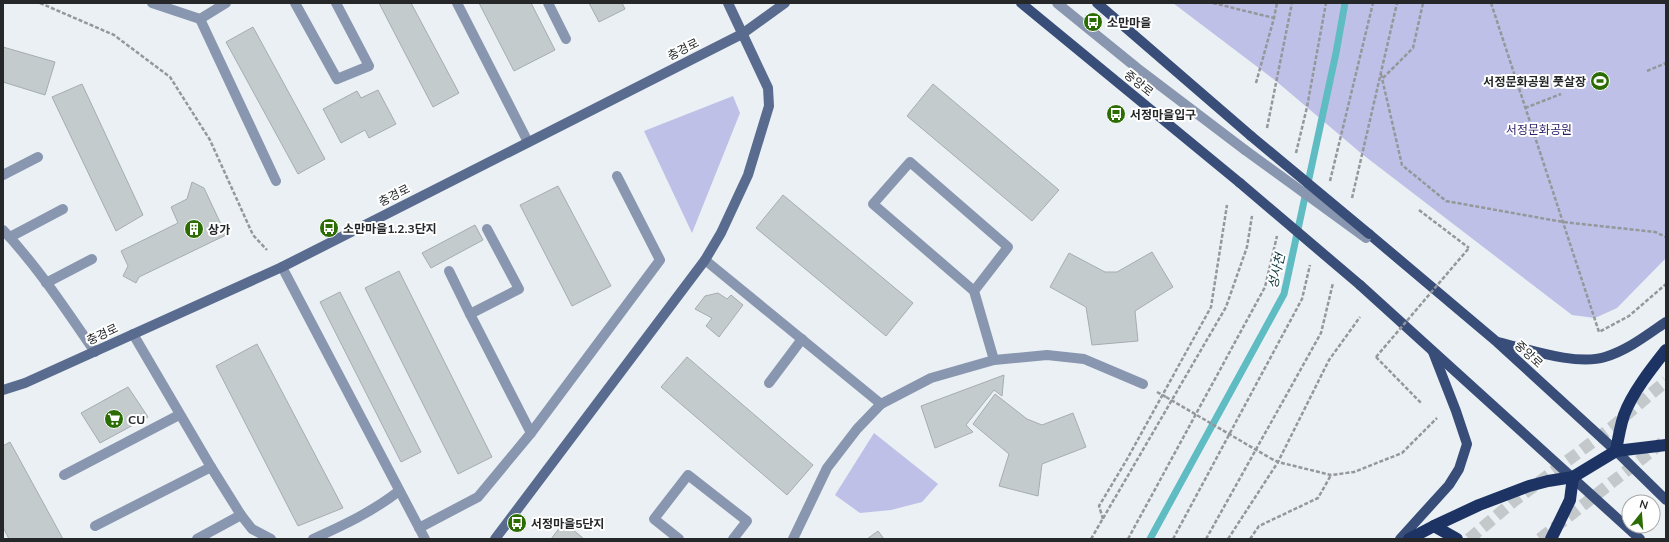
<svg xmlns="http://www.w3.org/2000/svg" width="1669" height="542" viewBox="0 0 1669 542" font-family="Mulish,'Noto Sans KR',sans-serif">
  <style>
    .green { fill: #bfc0e7 }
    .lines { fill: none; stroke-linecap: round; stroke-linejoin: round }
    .stream { stroke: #5ebcc2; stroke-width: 7 }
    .building { fill: #c4cbcd; stroke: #a6acaf }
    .highway-tunnel { stroke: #c3c8cb; stroke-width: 12; stroke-dasharray: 12 6; stroke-linecap: butt }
    .path { stroke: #94989b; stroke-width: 2.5; stroke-dasharray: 4 2; stroke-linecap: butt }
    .lane { stroke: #8996af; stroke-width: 10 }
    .street { stroke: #8996af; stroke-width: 10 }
    .secondary { stroke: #596c8f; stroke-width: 10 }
    .primary { stroke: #384d78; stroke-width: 10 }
    .highway { stroke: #1c3363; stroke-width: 12 }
    .path-bridge { stroke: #94989b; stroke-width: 2.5; stroke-dasharray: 4 2; stroke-linecap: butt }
    .lane-bridge { stroke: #8996af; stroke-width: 10 }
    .primary-bridge { stroke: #384d78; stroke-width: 10 }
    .labels { text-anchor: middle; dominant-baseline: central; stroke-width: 4; stroke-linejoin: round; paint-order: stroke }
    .poi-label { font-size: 12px; font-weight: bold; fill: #252728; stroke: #fff; text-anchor: start }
    .street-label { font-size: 12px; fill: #252728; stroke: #fff }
    .park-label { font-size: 12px; fill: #2a1e66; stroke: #fff }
    .water-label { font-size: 13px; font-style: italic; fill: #073639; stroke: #fff }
  </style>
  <rect width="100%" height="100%" fill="#eaf0f4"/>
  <g class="green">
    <polygon points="1173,3 1666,3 1666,258 1617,308 1595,318 1572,315 1362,154 1276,81"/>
    <polygon points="733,96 740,113 692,233 644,131"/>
    <polygon points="874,433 938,484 922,502 891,510 860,513 835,495"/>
  </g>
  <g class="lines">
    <polyline class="stream" points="1150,539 1284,294 1336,53 1345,3"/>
  </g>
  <g class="building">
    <polygon points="379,3 411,3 459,93 433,107"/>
    <polygon points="479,3 531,3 555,50 514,71"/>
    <polygon points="589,3 622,3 625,9 599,22"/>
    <polygon points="253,27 325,159 298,174 226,42"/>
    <polygon points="3,47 55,62 45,95 3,82"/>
    <polygon points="82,84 143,215 116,231 52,97"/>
    <polygon points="933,84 1059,190 1032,221 907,116"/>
    <polygon points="378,90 396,124 369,138 365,130 341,143 323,109 357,91 361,98"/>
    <polygon points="192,182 204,188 226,235 139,277 136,283 123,276 128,266 121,251 178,223 171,207 187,199"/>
    <polygon points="558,186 611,286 572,306 520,205"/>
    <polygon points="783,195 913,303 886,336 756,228"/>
    <polygon points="475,225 483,240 431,268 422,253"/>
    <polygon points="1152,252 1173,287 1135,311 1138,341 1092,345 1086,307 1050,287 1069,253 1105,272 1117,272"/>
    <polygon points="399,271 492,457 458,474 365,288"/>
    <polygon points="340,292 421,452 401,462 320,302"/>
    <polygon points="718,293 727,299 731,295 743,305 719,337 706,326 712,318 695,309 705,296"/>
    <polygon points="257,344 343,508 298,526 216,366"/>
    <polygon points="687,357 813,465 787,495 661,387"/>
    <polygon points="1004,375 1002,396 994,390 966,425 973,432 935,448 921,406"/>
    <polygon points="128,387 148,417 100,443 81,413"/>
    <polygon points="995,394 1027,419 1042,425 1073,413 1086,447 1042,464 1038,496 999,486 1009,454 973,424"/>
    <polygon points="10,442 63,539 9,539 3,527 3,446"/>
    <polygon points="564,522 584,539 551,539"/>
    <polygon points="878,531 884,539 867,539"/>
  </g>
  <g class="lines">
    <g class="highway-tunnel">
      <polyline points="1469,539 1514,501 1611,428 1666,381"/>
      <polyline points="1540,539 1663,442"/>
    </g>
    <g class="path">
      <polyline points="40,3 114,35 170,77 210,140 253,235 267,250"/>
      <polyline points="1213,3 1274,18"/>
      <polyline points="1491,3 1599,332 1629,316 1666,284"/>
      <polyline points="1647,71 1666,63"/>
      <polyline points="1381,74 1402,165 1446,201 1563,222 1655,232 1666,237"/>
      <polyline points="1383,78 1413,48 1423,3"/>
      <polyline points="1256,83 1274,18 1277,3"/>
      <polyline points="1525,108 1561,94"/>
      <polyline points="1267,128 1292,3"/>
      <polyline points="1296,153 1307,107 1326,3"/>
      <polyline points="1330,181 1373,3"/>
      <polyline points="1352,198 1397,3"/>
      <polyline points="1419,210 1469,248"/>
      <polyline points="1376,357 1422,404"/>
      <polyline points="1157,392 1166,397"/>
      <polyline points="1270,458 1278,462 1331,475 1354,472 1402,453 1437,418"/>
      <polyline points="1103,519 1099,506 1126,461 1211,307 1227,205"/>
      <polyline points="1091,539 1226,307 1247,247 1252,216"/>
      <polyline points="1128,539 1265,287 1277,236"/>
      <polyline points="1173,539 1302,299 1310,265"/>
      <polyline points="1206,539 1321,333 1333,283"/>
      <polyline points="1228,539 1278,462 1329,360 1360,317"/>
      <polyline points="1250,539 1259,526 1318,498 1331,475"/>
    </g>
    <g class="lane">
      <polyline points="152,3 200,19"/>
      <polyline points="226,3 200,19 276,181"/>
      <polyline points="295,3 337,79 369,66 336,3"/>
      <polyline points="457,3 528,142"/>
      <polyline points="548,3 566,39"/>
      <polyline points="1057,3 1137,68 1245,150"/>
      <polyline points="3,175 38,157"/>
      <polyline points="487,229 519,289 470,314 531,433"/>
      <path d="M3,230C38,267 66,310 95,352"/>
      <polyline points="10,237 63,209"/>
      <polyline points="705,260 881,404"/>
      <polyline points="449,271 470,314"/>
      <polyline points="46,283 92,259"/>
      <polyline points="974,291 1008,247 910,162 873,204 974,291 994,360"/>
      <polyline points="133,334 211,467 241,515 252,529 271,539"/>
      <polyline points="769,383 802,339"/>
      <polyline points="64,475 179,415"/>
      <polyline points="95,526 211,467"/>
      <polyline points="419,528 478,497 531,433 660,260 617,176"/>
      <polyline points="197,539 241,515"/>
      <path d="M313,539C344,525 372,512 399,491"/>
      <polyline points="679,539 654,519 688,475 747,521 733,539"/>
      <polyline points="793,539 827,468 857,429 881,404 931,378 994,360 1047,355 1084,359 1143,384"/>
    </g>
    <polyline class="street" points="282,267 425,539"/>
    <g class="secondary">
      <polyline points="3,390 25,383 282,267 742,34 785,3"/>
      <polyline points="495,539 705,260 721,233 748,175 769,106 768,88 728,3"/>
    </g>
    <g class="primary">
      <polyline points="1021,3 1240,183"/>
      <polyline points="1097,3 1251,136"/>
      <polyline points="1369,234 1497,342 1616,451 1666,500"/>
      <polyline points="1360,285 1640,539"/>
      <path d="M1498,342C1528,349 1576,366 1605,357C1628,350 1647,335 1666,322"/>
      <polyline points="1400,539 1449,485 1459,469 1467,444 1456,411 1433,352"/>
    </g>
    <g class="highway">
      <path d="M1616,451C1618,439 1620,427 1624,415C1632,393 1651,369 1666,350"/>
      <polyline points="1434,526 1457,539"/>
      <polyline points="1409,539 1434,526 1479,505 1529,486 1548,481 1573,477 1616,451 1666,445"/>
      <polyline points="1551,539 1570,500 1573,477"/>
    </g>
    <g class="path-bridge">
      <polyline points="1376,357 1469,248"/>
      <polyline points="1166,397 1270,458"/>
    </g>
    <polyline class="lane-bridge" points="1245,150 1366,238"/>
    <g class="primary-bridge">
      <polyline points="1251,136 1369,234"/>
      <polyline points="1240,183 1360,285"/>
    </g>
  </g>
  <defs>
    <g id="bus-disc" transform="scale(1)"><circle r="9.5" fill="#2b6d02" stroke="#fff"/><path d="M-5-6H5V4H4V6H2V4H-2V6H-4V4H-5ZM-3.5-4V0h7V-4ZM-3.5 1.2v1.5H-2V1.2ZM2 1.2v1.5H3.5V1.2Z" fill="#fff"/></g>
    <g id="stadium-disc" transform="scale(1)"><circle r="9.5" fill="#2b6d02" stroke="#fff"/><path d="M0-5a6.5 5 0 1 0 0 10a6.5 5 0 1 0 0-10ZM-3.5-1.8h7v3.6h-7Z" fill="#fff"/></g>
    <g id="building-disc" transform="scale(1)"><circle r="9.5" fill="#2b6d02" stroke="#fff"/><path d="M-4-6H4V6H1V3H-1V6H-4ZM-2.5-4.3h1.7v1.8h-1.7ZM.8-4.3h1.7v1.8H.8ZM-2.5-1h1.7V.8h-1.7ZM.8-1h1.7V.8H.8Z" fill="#fff"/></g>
    <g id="supermarket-disc" transform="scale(1)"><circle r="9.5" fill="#2b6d02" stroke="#fff"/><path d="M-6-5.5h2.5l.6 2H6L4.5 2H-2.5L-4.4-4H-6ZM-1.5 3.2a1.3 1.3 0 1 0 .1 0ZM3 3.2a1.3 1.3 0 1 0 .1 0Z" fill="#fff"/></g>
  </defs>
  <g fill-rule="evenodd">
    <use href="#bus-disc" x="1093" y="22"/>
    <use href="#stadium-disc" x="1600" y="81"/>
    <use href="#bus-disc" x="1116" y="114"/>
    <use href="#bus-disc" x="329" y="228"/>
    <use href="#building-disc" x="194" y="229"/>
    <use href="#supermarket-disc" x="114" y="419"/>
    <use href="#bus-disc" x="517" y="523"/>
  </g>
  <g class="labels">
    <g class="poi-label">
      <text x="1107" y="22">소만마을</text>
      <text x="1586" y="81" text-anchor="end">서정문화공원 풋살장</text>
      <text x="1130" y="114">서정마을입구</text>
      <text x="343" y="228">소만마을1.2.3단지</text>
      <text x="208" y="229">상가</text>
      <text x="128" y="419">CU</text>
      <text x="531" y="523">서정마을5단지</text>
    </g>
    <g class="street-label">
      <text transform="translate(683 49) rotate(-27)">충경로</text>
      <text transform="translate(1139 83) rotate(39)">중앙로</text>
      <text transform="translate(394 195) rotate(-27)">충경로</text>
      <text transform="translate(102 334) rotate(-25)">충경로</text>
      <text transform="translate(1529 354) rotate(43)">중앙로</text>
    </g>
    <g class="park-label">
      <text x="1539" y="129">서정문화공원</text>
    </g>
    <g class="water-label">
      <text transform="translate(1276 271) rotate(-77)">성사천</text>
    </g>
  </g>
  <rect width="1669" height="542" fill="none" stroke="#252728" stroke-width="8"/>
  <g transform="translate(1641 514) rotate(17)"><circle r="19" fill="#ffffff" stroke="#a8a9a9"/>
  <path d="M0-3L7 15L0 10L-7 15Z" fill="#2b6d02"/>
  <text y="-6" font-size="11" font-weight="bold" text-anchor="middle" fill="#252728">N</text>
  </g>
</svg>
